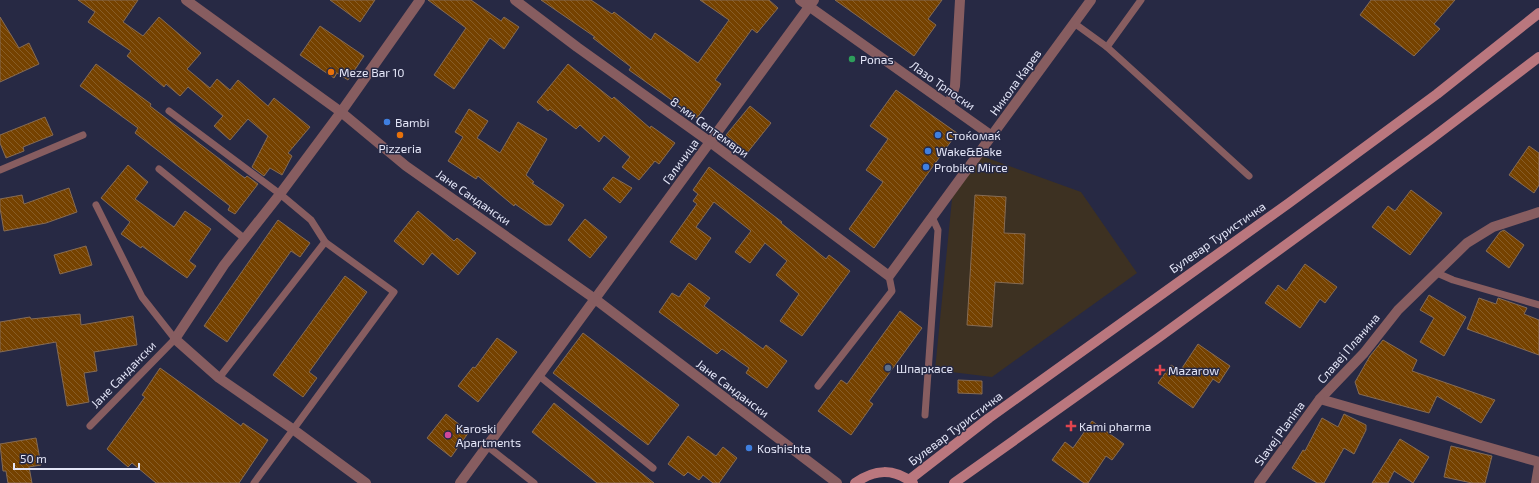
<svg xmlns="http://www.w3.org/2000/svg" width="1539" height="483" viewBox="0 0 1539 483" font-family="'Exo 2',sans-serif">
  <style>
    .education { fill: #3d3122 }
    .building { fill: url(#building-back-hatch); stroke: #866b53 }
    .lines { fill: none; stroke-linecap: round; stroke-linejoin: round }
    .service { stroke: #875d60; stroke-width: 7 }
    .minor { stroke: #875d60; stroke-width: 10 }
    .tertiary { stroke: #875d60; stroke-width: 10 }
    .secondary { stroke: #ba777e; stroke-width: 10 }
    .leisure-dot { fill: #2e9e5b; stroke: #272944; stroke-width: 1.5 }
    .food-dot { fill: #e8710a; stroke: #272944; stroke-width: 1.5 }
    .shop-dot { fill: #3f7fe0; stroke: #272944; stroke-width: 1.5 }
    .service-dot { fill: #5c6f8a; stroke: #272944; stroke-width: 1.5 }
    .health-dot { fill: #e0444e; stroke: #272944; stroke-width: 1.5 }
    .hotel-dot { fill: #d1479c; stroke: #272944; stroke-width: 1.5 }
    .labels { text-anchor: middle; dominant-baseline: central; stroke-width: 3; stroke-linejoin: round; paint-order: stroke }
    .poi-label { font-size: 12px; fill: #e4e6f8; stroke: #272944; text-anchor: start }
    .street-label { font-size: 12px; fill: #e4e6f8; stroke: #272944 }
  </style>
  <defs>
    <pattern id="building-back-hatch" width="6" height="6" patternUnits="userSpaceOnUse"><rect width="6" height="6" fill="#754200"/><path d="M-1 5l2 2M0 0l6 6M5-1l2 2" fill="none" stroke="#885d26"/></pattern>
  </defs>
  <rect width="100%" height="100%" fill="#272944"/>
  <polygon class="education" points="979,155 1081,192 1137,273 992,377 935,370 953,189"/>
  <g class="building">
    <polygon points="78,0 138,0 123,22 143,36 159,17 201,53 187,69 210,88 217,79 230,90 238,80 268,106 274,98 310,127 288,153 292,156 282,175 270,168 264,176 252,167 268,136 248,119 230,140 214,126 223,116 188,87 180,96 166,84 164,87 127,56 131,51 88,22 95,12"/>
    <polygon points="330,0 375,0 360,22"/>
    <polygon points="428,0 471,0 501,21 504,17 519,27 504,49 490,38 454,89 434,75 466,28"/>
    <polygon points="541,0 591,0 612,14 614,12 651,40 655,33 698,63 729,20 700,0 769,0 778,8 757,33 752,29 715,80 721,84 697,118 629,70 631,67 593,38 595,37"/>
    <polygon points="835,0 942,0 928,19 936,25 914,56"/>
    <polygon points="1371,0 1455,0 1434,24 1440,29 1414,56 1360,15"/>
    <polygon points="0,17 19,48 29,43 39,64 0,82"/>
    <polygon points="320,26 364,56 348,80 337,73 334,78 300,55"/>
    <polygon points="96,64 151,104 150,106 242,176 245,178 247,176 258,184 235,214 228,210 230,206 135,133 138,128 80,86"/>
    <polygon points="568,64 612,99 614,97 650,128 651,126 675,143 659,164 655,161 639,180 622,167 630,157 604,135 599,142 580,125 576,129 550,109 548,111 537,102"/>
    <polygon points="896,90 957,133 874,248 849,229 883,182 866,170 888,139 870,126"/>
    <polygon points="750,106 771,123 747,153 726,135"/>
    <polygon points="469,109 488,121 477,138 500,153 518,122 547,139 526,175 534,182 532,183 564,205 551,225 545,225 515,204 514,206 478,176 476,179 448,161 463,137 455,132"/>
    <polygon points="45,117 53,135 23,147 24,151 6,158 0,143 0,135"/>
    <polygon points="1529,146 1539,153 1539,185 1534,193 1509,175"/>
    <polygon points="128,165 148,182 135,199 174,227 185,211 211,229 189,261 196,266 187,278 142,246 141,248 121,234 130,222 101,198"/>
    <polygon points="709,167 782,222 781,223 826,259 829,255 850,271 802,336 780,321 799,294 776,275 787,261 765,243 750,263 735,252 751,231 714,202 696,227 711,238 696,260 670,242 697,204 693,201 698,194 693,190"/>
    <polygon points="613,177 632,188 620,203 603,189"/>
    <polygon points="69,188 77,212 46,223 4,231 0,208 0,199 22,195 24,204"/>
    <polygon points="1411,190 1442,213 1410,255 1372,227 1388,206 1395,211"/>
    <polygon points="975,195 1006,197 1004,233 1025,234 1023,284 995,282 992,327 967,325"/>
    <polygon points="418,211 454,241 457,238 476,253 458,275 432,253 423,265 394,241"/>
    <polygon points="585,219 607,237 590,258 568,240"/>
    <polygon points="278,220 310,243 300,257 291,251 227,342 204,326"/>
    <polygon points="1504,230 1524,245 1509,268 1486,251 1500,232"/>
    <polygon points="86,246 92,265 60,274 54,255"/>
    <polygon points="1305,264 1337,287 1325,303 1320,299 1300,328 1265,303 1278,285 1286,291"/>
    <polygon points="345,276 367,292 309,372 317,378 303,397 273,375"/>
    <polygon points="689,283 710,298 704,306 763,349 766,345 787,361 767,388 746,373 749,368 722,349 717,354 659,312 672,293 679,297"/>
    <polygon points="1429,295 1466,317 1444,356 1420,342 1434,318 1420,310"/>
    <polygon points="1479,298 1496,304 1498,298 1527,308 1524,314 1539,320 1539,355 1467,329"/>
    <polygon points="900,311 922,328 869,401 873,404 851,435 818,411 841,380 847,384"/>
    <polygon points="80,314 81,325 133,316 137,345 94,352 97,371 84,373 89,402 67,406 56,342 0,352 0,322 30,317 31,319"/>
    <polygon points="583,333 679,405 648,445 553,373"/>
    <polygon points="497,338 517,352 478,402 458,386 473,367 475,368"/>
    <polygon points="1383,340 1417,360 1412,371 1495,400 1481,423 1460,410 1460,408 1459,409 1437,396 1429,413 1359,394 1355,382 1370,356"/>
    <polygon points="1198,344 1230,366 1219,383 1213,379 1193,408 1158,383 1171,365 1180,371"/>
    <polygon points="160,368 241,426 243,423 268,440 239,483 156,483 132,463 128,467 107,449 145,397 142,395"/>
    <polygon points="958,380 982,381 982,394 958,393"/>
    <polygon points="554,403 654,483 597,483 532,432"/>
    <polygon points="446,414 469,432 451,457 427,438"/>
    <polygon points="1344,414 1366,425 1366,430 1354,454 1344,448 1324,483 1317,483 1292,468 1303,450 1305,451 1322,418 1338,427"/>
    <polygon points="1092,421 1124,444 1112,460 1106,456 1088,483 1084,483 1052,460 1065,442 1073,448"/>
    <polygon points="688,436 716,456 723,447 737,458 719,483 713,483 703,475 699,480 688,472 684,476 668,464"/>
    <polygon points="36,438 41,465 29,467 32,483 8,483 6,471 3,471 0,444"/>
    <polygon points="1400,439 1429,457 1413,483 1394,471 1388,483 1372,483"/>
    <polygon points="1451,446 1492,456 1485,483 1472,483 1444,477"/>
  </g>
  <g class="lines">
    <g class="service">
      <polyline points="1074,23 1107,47 1141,0"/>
      <polyline points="1107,47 1249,176"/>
      <polyline points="169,111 280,194 311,220 325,242 394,292 254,483"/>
      <polyline points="159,169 245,239"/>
      <polyline points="0,170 83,135"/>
      <polyline points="1437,273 1453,280 1539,305"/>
      <polyline points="538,375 653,468"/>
      <polyline points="219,378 325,242"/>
      <polyline points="818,386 892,291 889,276"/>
      <polyline points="925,415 938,230 932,217"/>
      <polyline points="90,426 175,339 142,297 96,205"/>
      <polyline points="487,446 534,483"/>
    </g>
    <g class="minor">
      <polyline points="515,0 577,47 710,142 889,276 1091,0"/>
      <polyline points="800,0 992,136"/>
      <polyline points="949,105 955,86 960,0"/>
      <polyline points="1539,212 1493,227 1467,243 1398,310 1364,353 1320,399 1539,462"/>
      <polyline points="366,483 294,430 219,378 175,339 224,265 280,194 341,112 420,0"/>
      <polyline points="460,483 814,0"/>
      <polyline points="1259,483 1320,399"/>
      <polyline points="1536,483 1539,465"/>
    </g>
    <polyline class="tertiary" points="186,0 341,112 406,166 595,299 837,483"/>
    <g class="secondary">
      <polyline points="909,480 989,418 1289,203 1437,94 1539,13"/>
      <path d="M855,483C875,469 893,468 913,483"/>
      <polyline points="954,483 1158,338 1431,139 1539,57"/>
    </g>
  </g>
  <circle class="leisure-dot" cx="852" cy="59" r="4"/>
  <g class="food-dot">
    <circle cx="331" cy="72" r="4"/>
    <circle cx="400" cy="135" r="4"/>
  </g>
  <g class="shop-dot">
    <circle cx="387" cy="122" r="4"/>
    <circle cx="938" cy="135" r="4"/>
    <circle cx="928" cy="151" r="4"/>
    <circle cx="926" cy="167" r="4"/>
    <circle cx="749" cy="448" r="4"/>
  </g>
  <circle class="service-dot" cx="888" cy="368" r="4"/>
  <g class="health-dot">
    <path d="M1158 364h4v4h4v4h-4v4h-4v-4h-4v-4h4z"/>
    <path d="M1069 420h4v4h4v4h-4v4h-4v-4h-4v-4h4z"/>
  </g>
  <circle class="hotel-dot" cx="448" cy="435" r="4"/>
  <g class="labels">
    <g class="poi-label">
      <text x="860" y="59">Ponas</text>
      <text x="339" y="72">Meze Bar 10</text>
      <text x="395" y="122">Bambi</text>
      <text x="946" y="135">Стоќомаќ</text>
      <text x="400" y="148" text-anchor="middle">Pizzeria</text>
      <text x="936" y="151">Wake&amp;Bake</text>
      <text x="934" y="167">Probike Mirce</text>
      <text x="896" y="368">Шпаркасе</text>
      <text x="1168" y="370">Mazarow</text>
      <text x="1079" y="426">Kami pharma</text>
      <text x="456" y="428">Karoski<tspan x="456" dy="14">Apartments</tspan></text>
      <text x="757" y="448">Koshishta</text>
    </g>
    <g class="street-label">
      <text transform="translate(1015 82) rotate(-54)">Никола Карев</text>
      <text transform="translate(943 85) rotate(35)">Лазо Трпоски</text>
      <text transform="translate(710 127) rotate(36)">8-ми Септември</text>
      <text transform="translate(680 161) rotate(-54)">Галичица</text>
      <text transform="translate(474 197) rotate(35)">Јане Сандански</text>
      <text transform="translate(1217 237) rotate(-35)">Булевар Туристичка</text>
      <text transform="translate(1348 348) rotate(-49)">Славеј Планина</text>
      <text transform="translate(123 374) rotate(-46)">Јане Сандански</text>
      <text transform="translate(733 388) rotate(37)">Јане Сандански</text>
      <text transform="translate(955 428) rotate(-37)">Булевар Туристичка</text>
      <text transform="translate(1279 433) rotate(-54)">Slavej Planina</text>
    </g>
  </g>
  <path d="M14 463v6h125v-6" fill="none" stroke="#e4e6f8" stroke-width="2"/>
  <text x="20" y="463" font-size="12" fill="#e4e6f8" stroke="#272944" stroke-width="3" paint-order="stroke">50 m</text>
</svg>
